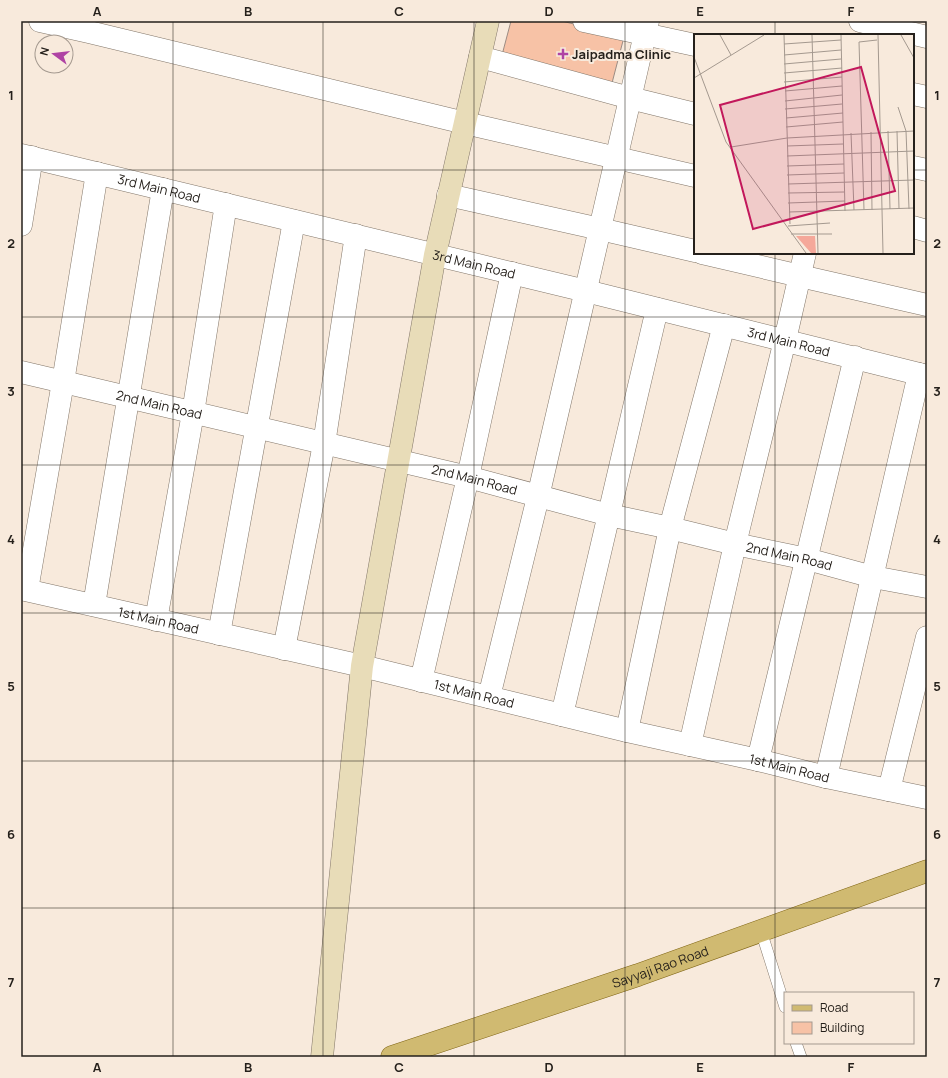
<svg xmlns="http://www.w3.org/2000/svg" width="948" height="1078" viewBox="0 0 948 1078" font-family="Manrope,sans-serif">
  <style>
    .building { fill: #f7c2a6; stroke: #9c8c83 }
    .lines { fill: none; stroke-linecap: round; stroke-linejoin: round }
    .lane-casing { stroke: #827669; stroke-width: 12 }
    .street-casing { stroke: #827669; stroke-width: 23 }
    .secondary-casing { stroke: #827669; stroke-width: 23 }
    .primary-casing { stroke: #806616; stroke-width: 23 }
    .lane { stroke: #fff; stroke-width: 11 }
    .street { stroke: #fff; stroke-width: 22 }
    .secondary { stroke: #e8dcb8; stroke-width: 22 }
    .primary { stroke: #d0ba71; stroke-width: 22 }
    .grid { fill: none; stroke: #25201b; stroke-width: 1; stroke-opacity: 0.55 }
    .poi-dot { fill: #af43a4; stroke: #f8eadc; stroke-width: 1.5 }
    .labels { text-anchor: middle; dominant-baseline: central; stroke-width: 4; stroke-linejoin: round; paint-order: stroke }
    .poi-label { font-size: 13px; font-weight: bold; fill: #25201b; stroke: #f8eadc; text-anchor: start }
    .street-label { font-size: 13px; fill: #25201b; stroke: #f8eadc }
    .inset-road { fill: none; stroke: #a4998f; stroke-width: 1 }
    .view { fill: #c2185b; fill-opacity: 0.15; stroke: #c2185b; stroke-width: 2 }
    .inset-edge { fill: none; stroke: #25201b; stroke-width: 2 }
    .neatline { fill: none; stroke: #25201b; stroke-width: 1.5 }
    .grid-label { font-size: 13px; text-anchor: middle; font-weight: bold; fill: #25201b }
  </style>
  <rect width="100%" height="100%" fill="#f8eadc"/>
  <polygon class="building" points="511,21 562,21 624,37 612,83 502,55"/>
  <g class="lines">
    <g class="lane-casing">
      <g id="lane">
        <polyline points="761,931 785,1007"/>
        <polyline points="796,1043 801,1057"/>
      </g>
    </g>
    <g class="street-casing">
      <g id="street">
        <polyline points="40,21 89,32 465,123 695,176"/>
        <polyline points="584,21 695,45"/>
        <polyline points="860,21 927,37"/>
        <polyline points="480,57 630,98 695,114"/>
        <polyline points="913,94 927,97"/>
        <path id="s1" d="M21,155L586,291L927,376"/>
        <polyline points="913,167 927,170"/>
        <polyline points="448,195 600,229 695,251"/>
        <polyline points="21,225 32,157"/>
        <polyline points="913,227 927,231"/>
        <polyline points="702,253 800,276 927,305"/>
        <path id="s2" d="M21,372L468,477L609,515L670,528L735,544L807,559L873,577L927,587"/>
        <path id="s3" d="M21,589L362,666L627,731L758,760L826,777L927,798"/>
        <polyline points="27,590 63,382 97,173"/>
        <polyline points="94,605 163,189"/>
        <polyline points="156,620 193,413 226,204"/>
        <polyline points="219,634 294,221"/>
        <polyline points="284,649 324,444 356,235"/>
        <polyline points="421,681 468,477 512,273"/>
        <polyline points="489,697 538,497 648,21"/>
        <polyline points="562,715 657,309"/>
        <polyline points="627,731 670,528 724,325"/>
        <polyline points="690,745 735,544 785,340 805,253"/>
        <polyline points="758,760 855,357"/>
        <polyline points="826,777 919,374"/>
        <polyline points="889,790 927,637"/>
      </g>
    </g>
    <g class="secondary-casing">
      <polyline id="secondary" points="322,1057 362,666 435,255 488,21"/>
    </g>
    <g class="primary-casing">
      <g id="primary">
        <path id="s4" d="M392,1057L638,975L927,871"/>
      </g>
    </g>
    <use href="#lane" class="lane"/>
    <use href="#street" class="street"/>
    <use href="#secondary" class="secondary"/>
    <use href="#primary" class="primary"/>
  </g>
  <path class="grid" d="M173,21V1057M323,21V1057M474,21V1057M625,21V1057M775,21V35M21,170H695M913,170H927M775,253V1057M21,317H927M21,465H927M21,613H927M21,761H927M21,908H927"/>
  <path class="poi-dot" d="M561 48h4v4h4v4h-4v4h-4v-4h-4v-4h4z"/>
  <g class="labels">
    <g class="poi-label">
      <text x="572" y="54">Jaipadma Clinic</text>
    </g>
    <g class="street-label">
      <text stroke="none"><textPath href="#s1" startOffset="142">3rd Main Road</textPath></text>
      <text stroke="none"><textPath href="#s1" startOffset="466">3rd Main Road</textPath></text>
      <text stroke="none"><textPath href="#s1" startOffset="790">3rd Main Road</textPath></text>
      <text stroke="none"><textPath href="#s2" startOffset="142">2nd Main Road</textPath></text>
      <text stroke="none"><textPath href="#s2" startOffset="466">2nd Main Road</textPath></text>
      <text stroke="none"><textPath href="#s2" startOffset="790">2nd Main Road</textPath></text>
      <text stroke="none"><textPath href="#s3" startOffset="141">1st Main Road</textPath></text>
      <text stroke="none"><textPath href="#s3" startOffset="465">1st Main Road</textPath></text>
      <text stroke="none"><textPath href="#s3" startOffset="789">1st Main Road</textPath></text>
      <text stroke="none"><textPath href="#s4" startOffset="283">Sayyaji Rao Road</textPath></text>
    </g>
  </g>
  <g transform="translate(694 34)">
    <rect width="220" height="220" fill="#f8eadc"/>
    <path d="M102,202H121L122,219H117Z" fill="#f5a89a"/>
    <path class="inset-road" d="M26,1L37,21M90,1L96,190M118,1L124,219M147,1L151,177M184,1L189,219M207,1L220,24M90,10L147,6M90,21L147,16M0,23L32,108L112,219M90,30L147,25M90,39L148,34M0,44L70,1M90,48L148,43M91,57L148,52M91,67L148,61M204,73L212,97L215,175M91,75L148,70M92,84L149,79M92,93L149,88M194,97L196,175M203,97L205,175M177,98L178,176M157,99L160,176M93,112L149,110M37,113L93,104L220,97M93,122L220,117M93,132L150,130M93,141L150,139M94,150L220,146M94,159L150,158M94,169L151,167M170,176L165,8L183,6M95,178L220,174M94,192L136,189M97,200H138"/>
    <path class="view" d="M167,33L201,157L59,195L26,71Z"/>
    <rect width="220" height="220" class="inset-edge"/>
  </g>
  <rect width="948" height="1078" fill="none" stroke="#f8eadc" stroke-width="44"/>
  <rect x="784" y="992" width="130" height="52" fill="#f8eadc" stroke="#a4998f"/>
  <rect x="792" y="1005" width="20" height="6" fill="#d0ba71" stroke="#a4998f"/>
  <text x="820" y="1012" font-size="12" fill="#25201b">Road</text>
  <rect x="792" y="1022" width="20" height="12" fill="#f7c2a6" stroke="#a4998f"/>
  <text x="820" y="1032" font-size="12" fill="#25201b">Building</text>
  <g transform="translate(54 54) rotate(285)"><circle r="19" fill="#f8eadc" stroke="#a4998f"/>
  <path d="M0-3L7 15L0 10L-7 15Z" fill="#af43a4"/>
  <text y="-6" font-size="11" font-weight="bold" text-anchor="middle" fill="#25201b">N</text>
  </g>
  <rect x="22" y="22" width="904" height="1034" class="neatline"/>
  <g class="grid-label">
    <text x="97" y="16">A</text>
    <text x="248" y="16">B</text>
    <text x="399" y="16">C</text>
    <text x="549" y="16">D</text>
    <text x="700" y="16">E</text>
    <text x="851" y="16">F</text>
    <text x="11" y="100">1</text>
    <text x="937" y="100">1</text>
    <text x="11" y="248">2</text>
    <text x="937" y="248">2</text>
    <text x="11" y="396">3</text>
    <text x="937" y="396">3</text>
    <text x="11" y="544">4</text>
    <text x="937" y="544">4</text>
    <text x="11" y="691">5</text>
    <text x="937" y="691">5</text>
    <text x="11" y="839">6</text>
    <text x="937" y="839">6</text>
    <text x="11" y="987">7</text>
    <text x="937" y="987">7</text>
    <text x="97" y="1072">A</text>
    <text x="248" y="1072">B</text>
    <text x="399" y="1072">C</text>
    <text x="549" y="1072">D</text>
    <text x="700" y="1072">E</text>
    <text x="851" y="1072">F</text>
  </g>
</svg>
